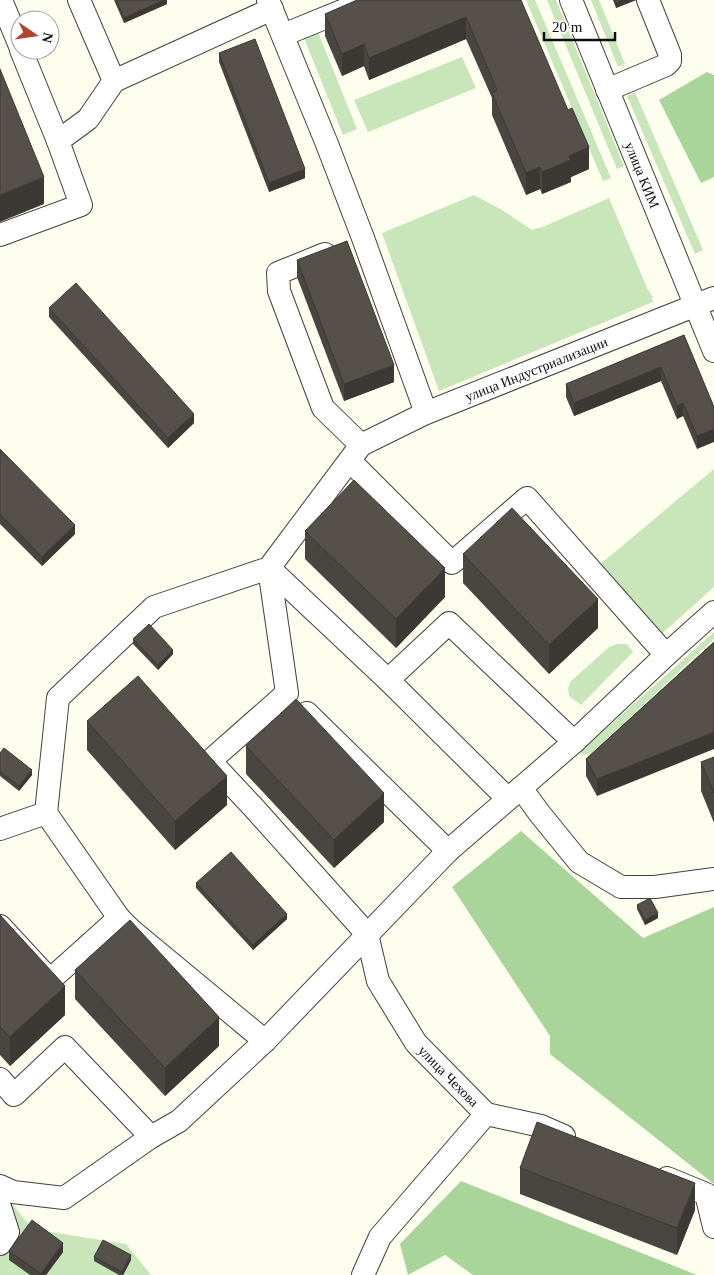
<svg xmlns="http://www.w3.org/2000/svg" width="714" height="1275" viewBox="0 0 714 1275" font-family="Georgia,serif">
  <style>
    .green { fill: #c8e6ba }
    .forest { fill: #a9d59a }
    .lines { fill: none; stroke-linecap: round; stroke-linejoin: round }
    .minor-casing { stroke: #404040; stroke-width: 24 }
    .minor { stroke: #fff; stroke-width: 22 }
    .wall { fill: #494540 }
    .shaded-wall { fill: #3c3834 }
    .building { fill: #55504a; stroke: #3c3834 }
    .labels { text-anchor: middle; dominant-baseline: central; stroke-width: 5; stroke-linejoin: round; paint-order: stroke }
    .street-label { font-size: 14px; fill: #0d0d0d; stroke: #fff }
  </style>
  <rect width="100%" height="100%" fill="#fefeee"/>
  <g class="green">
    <polygon points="526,0 535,0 611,178 603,181"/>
    <polygon points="547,0 556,0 624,166 617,169"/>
    <polygon points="591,0 599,0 625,64 618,67"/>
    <polygon points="316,27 357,129 343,135 302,33"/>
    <polygon points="462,57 476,88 368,132 354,100"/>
    <polygon points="635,92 703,250 695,254 627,96"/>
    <polygon points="474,195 502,210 532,230 545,226 609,198 648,290 653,297 652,298 653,302 439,391 382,233"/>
    <polygon points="714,469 714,587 656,639 597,567"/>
    <polygon points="714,632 714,639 592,753 583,755 580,752"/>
    <polygon points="617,644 627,644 633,652 581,705 569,696 568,689 570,682 609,647"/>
    <polygon points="0,1188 32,1229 126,1244 151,1275 0,1275"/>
  </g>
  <g class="forest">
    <polygon points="707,72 714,75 714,177 701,183 659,100"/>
    <polygon points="521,831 643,938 714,907 714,1184 550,1054 550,1036 452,887"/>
    <polygon points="461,1181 697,1275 473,1275 445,1255 408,1275 400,1244"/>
  </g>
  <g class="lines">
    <g class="minor-casing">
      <g id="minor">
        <polyline points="1,0 20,46"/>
        <polyline points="79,0 114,81"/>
        <polyline points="268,0 327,144 363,238 426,413"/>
        <path id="s1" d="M571,0L714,351"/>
        <polyline points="283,35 369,0"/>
        <polyline points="607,90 666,65 670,61 670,55 648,0"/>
        <polyline points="58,141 88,119 114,81 272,9"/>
        <polyline points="0,235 81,205 58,141 21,50"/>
        <polyline points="325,254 278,273 279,291 323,408 361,445"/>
        <polyline points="350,461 452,563 527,498 666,655"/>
        <path id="s2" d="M269,568L287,693L210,761L254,808L367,934L378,981L416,1043L486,1114L380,1237L363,1275"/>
        <polyline points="269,568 388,680 449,623 574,742"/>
        <polyline points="388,680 508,799"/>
        <polyline points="307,713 448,851"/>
        <polyline points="521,788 540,814 579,862 621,887 655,887 714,879"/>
        <polyline points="0,829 46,813"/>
        <path id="s3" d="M119,918L46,813L58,698L154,607L269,568L361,445L426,413L714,298"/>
        <polyline points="0,926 50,980 119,918 131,930 265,1041"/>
        <polyline points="0,1079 14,1095 65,1047 151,1137"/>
        <polyline points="486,1114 541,1126 564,1136"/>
        <polyline points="667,1178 706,1194 714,1227"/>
        <polyline points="0,1186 13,1192 64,1198 151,1137 179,1121 265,1041 448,851 574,742 666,655 714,612"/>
        <polyline points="0,1207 8,1232 0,1244"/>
      </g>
    </g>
    <use href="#minor" class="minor"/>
  </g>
  <g class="wall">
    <polygon points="114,0 167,0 167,4 124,23"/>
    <polygon points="521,0 589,169 571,177 571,182 542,194 540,189 526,195 492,115 492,98 466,39 369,80 364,66 342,76 325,36 325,14"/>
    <polygon points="613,0 636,0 616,8"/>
    <polygon points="219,53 305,178 269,192 219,62"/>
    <polygon points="297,260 394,382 344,401 297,277"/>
    <polygon points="49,308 194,423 168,448 49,317"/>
    <polygon points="684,335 714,407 697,449 683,416 677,419 661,381 574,416 566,397 566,384"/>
    <polygon points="0,449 75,534 42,566 0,524"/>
    <polygon points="305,531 445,597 396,648 305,559"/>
    <polygon points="463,554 598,628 549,674 463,583"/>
    <polygon points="133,639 173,654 158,670 133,644"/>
    <polygon points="714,642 597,796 586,776 586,759"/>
    <polygon points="87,721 227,805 175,850 87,750"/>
    <polygon points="246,746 384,822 334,868 246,774"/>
    <polygon points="0,753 32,775 19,791 0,776"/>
    <polygon points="714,757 714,823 701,791 701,762"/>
    <polygon points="196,883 287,919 253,950 196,888"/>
    <polygon points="637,905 658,918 645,925 637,909"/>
    <polygon points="0,915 65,1015 10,1066 0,1055"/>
    <polygon points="75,970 219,1046 165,1096 75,999"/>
    <polygon points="520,1168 695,1210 677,1255 520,1194"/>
    <polygon points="9,1251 63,1252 46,1275 30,1275 9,1260"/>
    <polygon points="94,1257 131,1260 123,1275 119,1275 94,1261"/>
  </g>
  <g class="shaded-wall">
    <polygon points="164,0 167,0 167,4 124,23 124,18"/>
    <polygon points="624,0 636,0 616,8 616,3"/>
    <polygon points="466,17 466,39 369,80 369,58"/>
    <polygon points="364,44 364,66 342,76 342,54"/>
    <polygon points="589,147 589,169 571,177 571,182 542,194 542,172 569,156"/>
    <polygon points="540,167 540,189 526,195 526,173"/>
    <polygon points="305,169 305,178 269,192 269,183"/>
    <polygon points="44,177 44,204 0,222 0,195"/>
    <polygon points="394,365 394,382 344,401 344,384"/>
    <polygon points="661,367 661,381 574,416 574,403"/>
    <polygon points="683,403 683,416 677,419 677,406"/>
    <polygon points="194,414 194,423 168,448 168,438"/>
    <polygon points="714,429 714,442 697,449 697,436"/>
    <polygon points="75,525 75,534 42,566 42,557"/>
    <polygon points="445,568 445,597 396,648 396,619"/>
    <polygon points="598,599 598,628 549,674 549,645"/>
    <polygon points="173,650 173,654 158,670 158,665"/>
    <polygon points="714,732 714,749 597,796 597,779"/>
    <polygon points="32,770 32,775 19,791 19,786"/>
    <polygon points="227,776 227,805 175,850 175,821"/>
    <polygon points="384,793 384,822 334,868 334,840"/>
    <polygon points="658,913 658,918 645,925 645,920"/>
    <polygon points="287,914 287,919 253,950 253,945"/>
    <polygon points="65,986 65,1015 10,1066 10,1037"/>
    <polygon points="219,1017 219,1046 165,1096 165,1068"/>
    <polygon points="695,1183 695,1210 677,1255 677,1228"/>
    <polygon points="63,1243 63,1252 46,1275 41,1275 41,1274"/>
    <polygon points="131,1255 131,1260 123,1275 122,1275 122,1272"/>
  </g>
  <g class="building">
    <polygon points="116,0 164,0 124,18"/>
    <polygon points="357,0 521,0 568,110 572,108 589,147 569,156 571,160 542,172 540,167 526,173 492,93 497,90 466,17 369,58 364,44 342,54 325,14"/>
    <polygon points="614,0 624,0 616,3"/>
    <polygon points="255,39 305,169 269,183 219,53"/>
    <polygon points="0,69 44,177 0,195"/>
    <polygon points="347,241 394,365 344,384 297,260"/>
    <polygon points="76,283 194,414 168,438 49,308"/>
    <polygon points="684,335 714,407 714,429 697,436 683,403 677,406 661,367 574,403 566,384"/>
    <polygon points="0,449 75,525 42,557 0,514"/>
    <polygon points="354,480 445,568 396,619 305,531"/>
    <polygon points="512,508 598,599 549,645 463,554"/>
    <polygon points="149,624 173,650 158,665 133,639"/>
    <polygon points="714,642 714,732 597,779 586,759"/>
    <polygon points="138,676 227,776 175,821 87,721"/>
    <polygon points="296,699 384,793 334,840 246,746"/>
    <polygon points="4,748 32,770 19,786 0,772 0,753"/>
    <polygon points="714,757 714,793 701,762"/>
    <polygon points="231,852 287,914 253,945 196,883"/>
    <polygon points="650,898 658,913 645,920 637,905"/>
    <polygon points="0,915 65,986 10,1037 0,1027"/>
    <polygon points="130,920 219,1017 165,1068 75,970"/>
    <polygon points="537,1122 695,1183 677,1228 520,1168"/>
    <polygon points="32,1220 63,1243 41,1274 9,1251"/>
    <polygon points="103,1240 131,1255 122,1272 94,1257"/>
  </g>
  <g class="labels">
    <g class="street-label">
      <text stroke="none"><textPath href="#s1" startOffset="189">улица КИМ</textPath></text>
      <text stroke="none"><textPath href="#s3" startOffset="842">улица Индустриализации</textPath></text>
      <text stroke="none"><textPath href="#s2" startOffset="630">улица Чехова</textPath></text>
    </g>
  </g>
  <g transform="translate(35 35) rotate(103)"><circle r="24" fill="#ffffff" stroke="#9e9e9e"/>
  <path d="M0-4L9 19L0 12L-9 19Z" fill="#b3422e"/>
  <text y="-8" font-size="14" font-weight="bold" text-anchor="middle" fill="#0d0d0d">N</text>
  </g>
  <path d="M544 32v8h71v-8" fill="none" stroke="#0d0d0d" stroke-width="2.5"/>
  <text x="552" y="32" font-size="15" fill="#0d0d0d" stroke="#ffffff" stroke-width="4" paint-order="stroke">20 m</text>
</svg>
